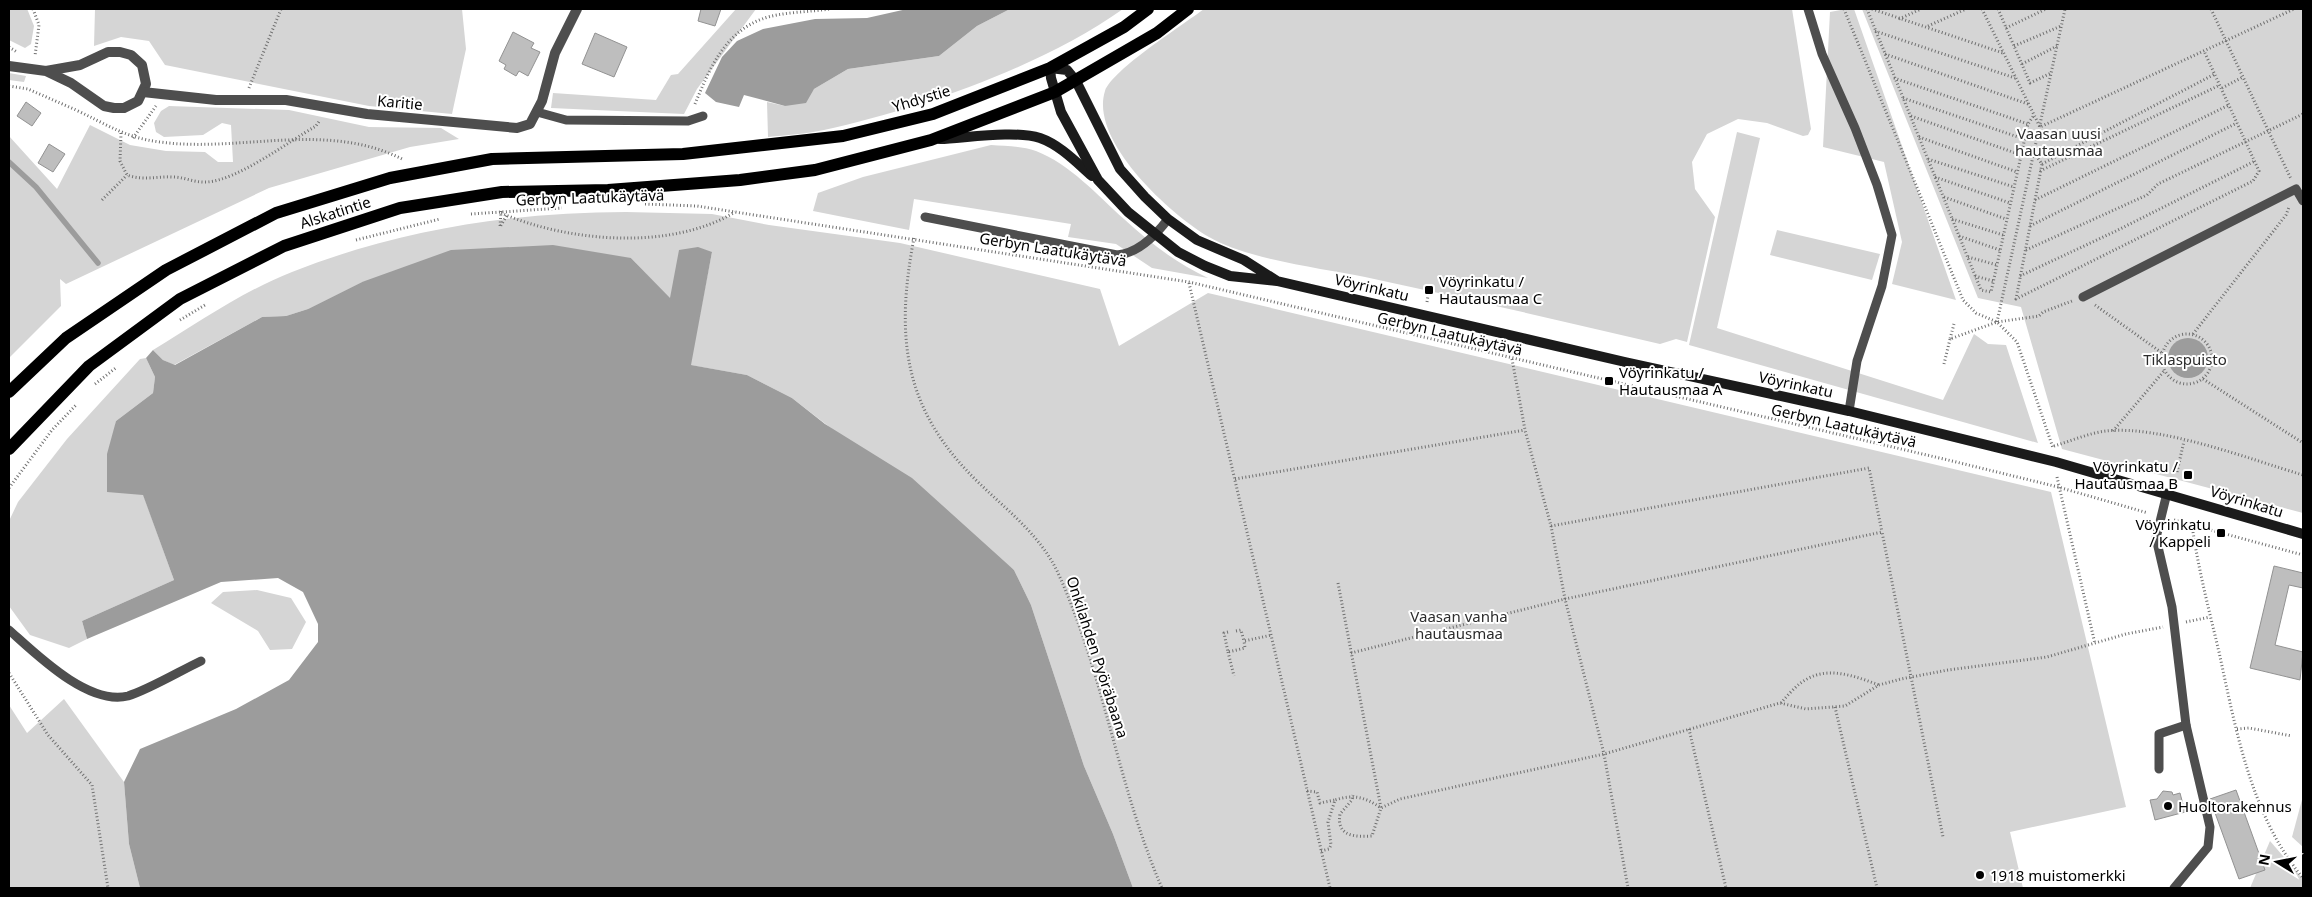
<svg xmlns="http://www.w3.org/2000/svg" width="2312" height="897" viewBox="0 0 2312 897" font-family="'Noto Sans',sans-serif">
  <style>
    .green { fill: #d5d5d5 }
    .water { fill: #9c9c9c }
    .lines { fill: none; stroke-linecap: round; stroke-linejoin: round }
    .stream { stroke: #9c9c9c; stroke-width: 5.5 }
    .building { fill: #bebebe; stroke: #929292 }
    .path { stroke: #707070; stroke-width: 3; stroke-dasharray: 1 2.5; stroke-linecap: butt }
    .lane { stroke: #4e4e4e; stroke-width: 9 }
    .street { stroke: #4e4e4e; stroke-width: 10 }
    .secondary { stroke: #1b1b1b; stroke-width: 10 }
    .primary { stroke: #000; stroke-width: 12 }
    .poi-dot { fill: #000; stroke: #fff; stroke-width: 2 }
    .labels { text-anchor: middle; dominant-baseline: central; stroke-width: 4; stroke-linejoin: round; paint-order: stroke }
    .street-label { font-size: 15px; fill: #000; stroke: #fff }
    .park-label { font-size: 15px; fill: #2c2c2c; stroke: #fff }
    .poi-label { font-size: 15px; fill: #000; stroke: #fff; text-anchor: start }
  </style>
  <rect width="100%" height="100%" fill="#fff"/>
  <g class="green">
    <polygon points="9,9 27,9 28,11 34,26 31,44 25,48 9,40"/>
    <polygon points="95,9 462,9 466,49 452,114 369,106 165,65 149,41 121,37 94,46"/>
    <polygon points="736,9 756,9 697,89 684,114 551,108 553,93 656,100 671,75 678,74"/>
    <path d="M1010,9H1123C1043,66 920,109 824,130C806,134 786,135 768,137L767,102L785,106L848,69L939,56L977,26Z"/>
    <path d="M1204,9H1792L1811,129L1808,135L1803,136L1767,123L1738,119L1707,134L1692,162L1695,189L1715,217L1687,342L1676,339L1660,344C1562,321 1463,298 1365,277C1321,268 1246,259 1209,237C1171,215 1089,141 1105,91C1113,69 1183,25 1204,9Z"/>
    <polygon points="1846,9 1854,9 1956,300 1892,284 1902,242 1884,162 1823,147 1830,12"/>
    <polygon points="1862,9 2303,9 2303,513 2062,449 2021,307 1978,298"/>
    <polygon points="9,73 26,76 24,82 9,80"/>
    <polygon points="169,106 289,110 369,127 441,128 459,139 410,147 269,188 66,284 60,279 61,306 9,358 9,136 57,189 90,125 130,145 166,151 205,152 218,162 233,162 231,125 222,123 203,135 164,137 156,132 154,123 161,111"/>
    <polygon points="1737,132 1760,138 1717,328 1943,400 1974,334 1988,344 2006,345 2038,443 1689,345"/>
    <path d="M991,145C1006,146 1022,146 1036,151C1070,164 1097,195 1124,219C1150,243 1176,263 1208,278L1152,268L1116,244L1068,237L1071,224L914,199L909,230L813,211L818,193L863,177Z"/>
    <path d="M626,212L712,214L769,225L900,243L1100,289L1119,346L1208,293L2051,492L2126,807L2010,832L2023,888H1133L1113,834L1084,766L1031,605L1014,570L792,398L747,375L690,365L712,252L670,299L631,258L362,282L308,309L286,316L262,317L174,365L163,360L153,350C198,323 243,291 292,272C398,230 512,212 626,212Z"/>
    <polygon points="1777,230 1880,254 1872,280 1770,255"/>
    <polygon points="146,358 155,377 153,393 116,421 107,491 143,494 174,580 82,621 87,639 69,648 30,635 9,606 9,521 18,502 67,439 140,359"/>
    <polygon points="257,590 291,598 306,622 292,649 270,650 258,631 211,603 223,592"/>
    <polygon points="64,699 124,782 129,844 140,888 9,888 9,705 27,733"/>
    <polygon points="2303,796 2303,847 2292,837"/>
    <polygon points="2270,841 2303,879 2303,888 2250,888"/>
  </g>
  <g class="water">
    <polygon points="907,9 1010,9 977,26 939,56 848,69 814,89 806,103 785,106 744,95 739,107 716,102 705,93 722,57 737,41 763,29 815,19 867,18"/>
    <polygon points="553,245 631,258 670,298 679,250 698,247 712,252 691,365 747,375 792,398 825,424 912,478 1014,570 1031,605 1084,766 1113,834 1133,888 140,888 129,844 124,782 140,749 236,709 289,680 318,642 318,624 303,592 278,578 221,582 87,639 82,621 174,580 143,495 107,492 107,454 116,421 153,393 155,377 146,358 153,350 163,360 175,365 262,317 286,316 308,309 362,282 451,250"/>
    <circle cx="2188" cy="358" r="20"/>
  </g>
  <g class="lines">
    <polyline class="stream" points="9,162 36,187 98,263"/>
  </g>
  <g class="building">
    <polygon points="701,9 721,9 715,26 698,21"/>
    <polygon points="513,32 534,43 531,48 540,52 528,76 519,71 516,76 504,69 506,65 499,61"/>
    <polygon points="595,33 627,47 614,77 582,64"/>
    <polygon points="26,102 41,113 32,126 17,116"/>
    <polygon points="49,144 65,154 53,172 38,163"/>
    <polygon points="2274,566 2303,573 2303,588 2289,585 2275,645 2303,652 2300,680 2250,668"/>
    <polygon points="2236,790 2265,870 2239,879 2210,799"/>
    <polygon points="2163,791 2172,792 2173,795 2180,793 2185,812 2155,820 2150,800 2157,799"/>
  </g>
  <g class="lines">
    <g class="path">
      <polyline points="33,9 39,25 35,56"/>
      <polyline points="1844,9 1963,300 1976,313 1997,322 2017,342 2053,448"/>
      <polyline points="1867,9 1981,290 1991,292 2028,124 2034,115"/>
      <polyline points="1872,9 2003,53"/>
      <polyline points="1982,9 2040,127 2294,9"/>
      <polyline points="1998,9 2030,83 2051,73"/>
      <polyline points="2211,9 2291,179"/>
      <polyline points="1899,19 1921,9"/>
      <polyline points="1928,26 1966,9"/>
      <polyline points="2006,28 2046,9"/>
      <polyline points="1875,31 2015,78"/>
      <polyline points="2014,46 2061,26"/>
      <polyline points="9,47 17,52"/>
      <polyline points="1885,54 2028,104"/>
      <polyline points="2022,64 2057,46"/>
      <polyline points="1894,78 2028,124"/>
      <path d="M9,86L28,89C44,96 60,103 76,110C106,124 126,138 160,142C241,153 327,120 404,160"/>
      <polyline points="249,88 281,9"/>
      <polyline points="2222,88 2243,77"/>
      <polyline points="1903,98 2024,139"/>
      <path d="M695,104C709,70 724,33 762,19C780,12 810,12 830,9"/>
      <polyline points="1911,116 2021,155"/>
      <path d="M121,133L120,161L127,175C143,181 157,176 173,177C184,177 195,183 207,182C238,180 288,142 316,126L320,120"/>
      <polyline points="1919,137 2017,172"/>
      <polyline points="133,138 156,106"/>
      <polyline points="2034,153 2042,164 2016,299 2253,181 2259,171 2204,51"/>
      <polyline points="1928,159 2014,187"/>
      <polyline points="2042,164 2215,74"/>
      <polyline points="2040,171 2220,85"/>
      <polyline points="1935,177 2010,203"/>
      <polyline points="1944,197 2006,219"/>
      <polyline points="102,200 127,175"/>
      <polyline points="2035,200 2229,105"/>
      <polyline points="645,204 697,206 735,212 1189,282 1948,460 2058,487 2148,513"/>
      <polyline points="501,211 500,227 507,215"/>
      <path d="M501,213C568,242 671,251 735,212"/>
      <polyline points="471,214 562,208"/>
      <polyline points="1952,219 2003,235"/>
      <polyline points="2030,226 2237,123"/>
      <polyline points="1959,236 2000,250"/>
      <path d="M914,238C895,337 903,410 979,483C1008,511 1041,536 1058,573C1104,674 1118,787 1162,888"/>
      <polyline points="356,240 440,219"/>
      <polyline points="2026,250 2147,195 2158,184 2303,114"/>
      <polyline points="1968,257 1997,265"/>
      <polyline points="1975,276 1993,281"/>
      <polyline points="2020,276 2116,231 2255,161"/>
      <polyline points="1189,283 1330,888"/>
      <polyline points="1427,302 1429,290"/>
      <polyline points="2095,305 2162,353"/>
      <polyline points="180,320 205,305"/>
      <polyline points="1997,322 2065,9"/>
      <polyline points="1954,324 1950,339 1997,322 2039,316 2043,312 2072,301"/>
      <circle cx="2187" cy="359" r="25"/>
      <polyline points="2193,334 2286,215 2289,207"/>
      <polyline points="1512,359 1525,430 1551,526 1565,599 1604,754 1628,888"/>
      <polyline points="1944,364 1950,339"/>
      <polyline points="2203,379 2303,443"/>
      <polyline points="95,384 117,367"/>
      <polyline points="2113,431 2164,371"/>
      <path d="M2054,446C2071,441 2089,433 2106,431C2161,425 2249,459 2303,475"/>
      <polyline points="2177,472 2184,441"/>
      <polyline points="2057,477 2095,644"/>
      <polyline points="1235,479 1525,430"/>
      <polyline points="9,488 52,430 77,404"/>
      <polyline points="2174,520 2303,555"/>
      <path d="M2192,525C2198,568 2209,610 2219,652C2236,730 2251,816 2303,878"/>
      <polyline points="1551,526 1869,468 1882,532"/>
      <path d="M1338,583L1381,808L1372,836C1356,837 1336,837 1340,814L1352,800L1353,795"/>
      <polyline points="2186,622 2210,617"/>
      <polyline points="1236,631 1241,630 1244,641 1272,635"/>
      <polyline points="1228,632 1224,633 1228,652 1245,648 1244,641"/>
      <polyline points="1228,652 1234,676"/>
      <polyline points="1351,653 1565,599 1882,532 1943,837"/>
      <polyline points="9,673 48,735 92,785 108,888"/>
      <path d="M1781,703C1788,695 1797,684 1807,679C1830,666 1857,677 1879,685"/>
      <polyline points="1835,707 1877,888"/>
      <polyline points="1689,729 1726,888"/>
      <polyline points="2237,729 2249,728 2292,736"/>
      <polyline points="1307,791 1317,792 1320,803 1335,800"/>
      <path d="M1321,851L1329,849L1331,845L1328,822L1335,800C1354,794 1365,797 1381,808L1400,799L1604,754L1780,703L1806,709L1845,706L1879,685L1901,679L1948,670L2047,657L2126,634L2163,627"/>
    </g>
    <g class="lane">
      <polyline points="1808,9 1822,54 1855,128 1877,185 1892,235 1882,286 1857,361 1849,411"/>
      <polyline points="537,112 566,120 688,121 703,116"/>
      <path d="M925,217L1117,255C1139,253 1156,235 1168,219"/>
      <polyline points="2083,297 2296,189 2303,201"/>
      <path d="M9,630C36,654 88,706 128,696C148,690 180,671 201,661"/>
      <polyline points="2159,769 2159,734 2186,725 2172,607 2156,538 2167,493"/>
      <polyline points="2174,888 2208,847 2210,827 2186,725"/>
    </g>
    <g class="street">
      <polyline points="9,66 46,71 80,65 108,52 120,52 131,55 142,65 146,84 138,101 124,108 114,108 104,106 71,83 46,71"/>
      <polyline points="143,92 216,100 286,100 367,114 517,128 530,124 542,101 555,53 577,9"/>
    </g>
    <g class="secondary">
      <path d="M940,139C966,138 1015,130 1040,138C1060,145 1076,162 1092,176"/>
      <polyline points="1277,281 1244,260 1197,240 1168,219 1145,197 1120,169 1076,81 1067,70 1050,68 1051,78 1061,112 1098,180 1128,212 1178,252 1205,266 1230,276 1277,281 1625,362 1849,411 2056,462 2303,534"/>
    </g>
    <g class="primary">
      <polyline points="9,392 66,338 166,270 276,213 390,178 492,159 683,154 843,136 933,114 1050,68 1124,27 1148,9"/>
      <polyline points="9,449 89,366 180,299 284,246 400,208 502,192 608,190 740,180 815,170 931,140 1055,92 1157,33 1188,9"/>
    </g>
  </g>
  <g class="poi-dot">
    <rect x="1424" y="285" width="10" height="10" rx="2.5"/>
    <rect x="1604" y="376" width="10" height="10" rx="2.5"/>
    <rect x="2183" y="470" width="10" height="10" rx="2.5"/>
    <rect x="2216" y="528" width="10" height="10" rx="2.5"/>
    <circle cx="2168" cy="806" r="5"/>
    <circle cx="1980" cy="875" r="5"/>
  </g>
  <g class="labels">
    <g class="street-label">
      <text transform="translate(921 98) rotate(-17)">Yhdystie</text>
      <text transform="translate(400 102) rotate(5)">Karitie</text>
      <text transform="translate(590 197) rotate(-2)">Gerbyn Laatukäytävä</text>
      <text transform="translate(335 212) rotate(-18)">Alskatintie</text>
      <text transform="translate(1053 249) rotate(9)">Gerbyn Laatukäytävä</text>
      <text transform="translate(1372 287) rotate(13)">Vöyrinkatu</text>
      <text transform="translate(1450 333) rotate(13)">Gerbyn Laatukäytävä</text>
      <text transform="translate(1796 384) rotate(12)">Vöyrinkatu</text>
      <text transform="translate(1844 425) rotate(13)">Gerbyn Laatukäytävä</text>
      <text transform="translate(2247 501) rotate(17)">Vöyrinkatu</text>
      <text transform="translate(1098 657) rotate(72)">Onkilahden Pyöräbaana</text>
    </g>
    <g class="park-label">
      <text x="2059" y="133">Vaasan uusi<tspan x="2059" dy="17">hautausmaa</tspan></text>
      <text x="2185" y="359">Tiklaspuisto</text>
      <text x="1459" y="616">Vaasan vanha<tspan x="1459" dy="17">hautausmaa</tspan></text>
    </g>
    <g class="poi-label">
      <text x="1439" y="281">Vöyrinkatu /<tspan x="1439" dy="17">Hautausmaa C</tspan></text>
      <text x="1619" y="372">Vöyrinkatu /<tspan x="1619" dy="17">Hautausmaa A</tspan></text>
      <text x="2178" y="466" text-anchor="end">Vöyrinkatu /<tspan x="2178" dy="17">Hautausmaa B</tspan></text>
      <text x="2211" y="524" text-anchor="end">Vöyrinkatu<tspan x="2211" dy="17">/ Kappeli</tspan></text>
      <text x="2178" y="806">Huoltorakennus</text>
      <text x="1990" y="875">1918 muistomerkki</text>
    </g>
  </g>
  <rect width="2312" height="897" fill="none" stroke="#000000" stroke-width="20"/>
  <g transform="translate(2277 862) rotate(280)" stroke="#ffffff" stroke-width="4" paint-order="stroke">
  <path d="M0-4L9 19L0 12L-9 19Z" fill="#000000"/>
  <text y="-8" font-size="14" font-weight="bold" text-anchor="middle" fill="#000000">N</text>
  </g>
</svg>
